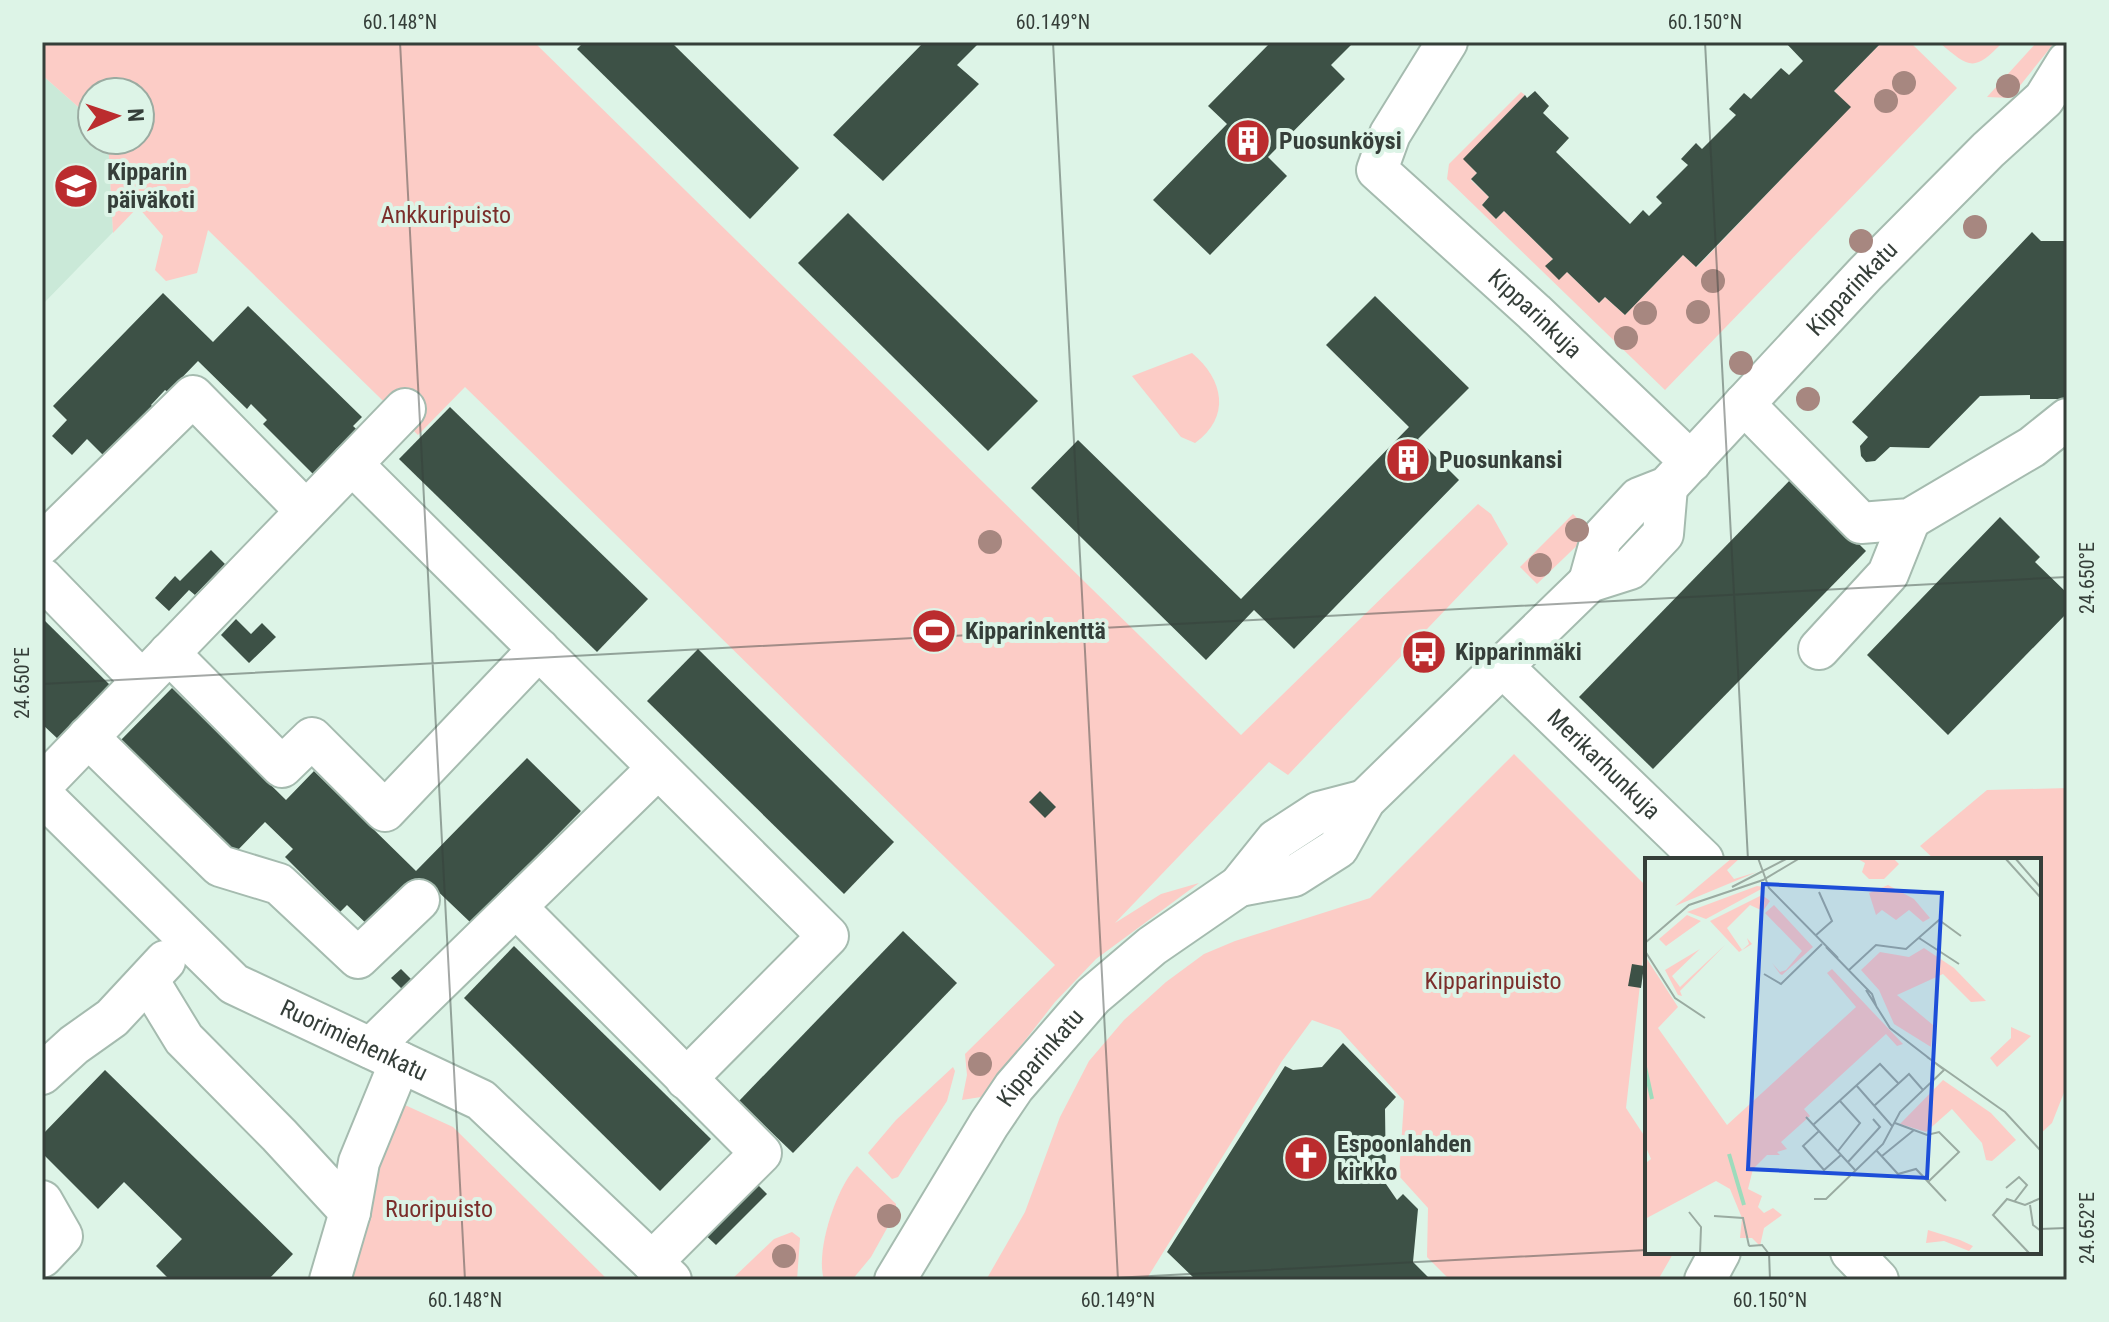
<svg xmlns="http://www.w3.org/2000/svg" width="2109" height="1322" viewBox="0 0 2109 1322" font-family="'Roboto Condensed',sans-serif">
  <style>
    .built { fill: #cae9d8 }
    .green { fill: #fcccc6 }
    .building { fill: #3d5146 }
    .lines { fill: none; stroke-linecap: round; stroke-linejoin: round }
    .minor-casing { stroke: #a5bbaf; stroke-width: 44 }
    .minor { stroke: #fff; stroke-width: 40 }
    .tree { fill: #a78780 }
    .ticks { fill: none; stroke: #353e39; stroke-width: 2; stroke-opacity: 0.45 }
    .labels { text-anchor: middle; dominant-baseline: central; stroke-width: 8; stroke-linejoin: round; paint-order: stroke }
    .poi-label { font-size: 24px; font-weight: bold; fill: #353e39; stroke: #ddf4e7; text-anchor: start }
    .park-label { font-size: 24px; fill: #7b2e2b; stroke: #ddf4e7 }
    .street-label { font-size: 24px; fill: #353e39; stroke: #ddf4e7 }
    .inset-river { fill: none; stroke: #9ddcbc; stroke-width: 4 }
    .inset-road { fill: none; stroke: #9aaba1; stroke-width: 2 }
    .view { fill: #1d4ed8; fill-opacity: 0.15; stroke: #1d4ed8; stroke-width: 4 }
    .inset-edge { fill: none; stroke: #353e39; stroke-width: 4 }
    .neatline { fill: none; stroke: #353e39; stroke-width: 3 }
    .ticks-label { font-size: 20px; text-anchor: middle; fill: #353e39 }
  </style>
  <rect width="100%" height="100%" fill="#ddf4e7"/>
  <polygon class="built" points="42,75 92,119 92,140 108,140 113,232 42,305"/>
  <g class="green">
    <polygon points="42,42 534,42 1241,735 1478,504 1491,514 1508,544 1288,775 1269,762 1115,923 1161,894 1199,883 1096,959 1055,1002 981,1097 962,1100 967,1075 965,1054 1055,965 465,387 418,435 208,230 197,273 166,281 155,270 163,236 138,207 113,233 108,140 140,140 140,92 92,92 92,119 42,75"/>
    <polygon points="1882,42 1910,42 1957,88 1665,390 1447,179 1449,164 1521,92 1525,95 1464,159 1477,173 1471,180 1489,197 1482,205 1496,219 1504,211 1553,259 1546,267 1567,272 1599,303 1605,297 1625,315 1683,255 1697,267 1850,107 1834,91"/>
    <path d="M1939,42H2003C1974,72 1970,69 1939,42Z"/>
    <polygon points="2037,42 2055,42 2010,98 1987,97"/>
    <path d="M1192,353C1224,380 1231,417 1195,443L1181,437L1132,376Z"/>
    <polygon points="1573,514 1591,532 1537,584 1520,567"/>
    <polygon points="1514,754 1647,887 1647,923 1626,1108 1647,1140 1647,1252 1674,1252 1658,1280 1450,1280 1427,1257 1428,1208 1399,1176 1404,1101 1340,1030 1312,1020 1282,1061 1146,1280 986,1280 1025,1212 1060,1117 1089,1061 1124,1020 1166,982 1204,954 1235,941 1370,898"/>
    <polygon points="2067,788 2067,1085 2052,1123 2039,1135 2039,860 1935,860 1920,846 1987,790"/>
    <polygon points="953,1067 955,1071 947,1101 898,1177 892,1179 868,1153 896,1120"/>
    <polygon points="394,1100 453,1127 608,1280 348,1280"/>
    <path d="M857,1166L896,1204V1212L871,1257L852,1280H824C815,1251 836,1188 857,1166Z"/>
    <polygon points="792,1232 800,1238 797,1280 731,1280 774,1239"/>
  </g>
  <g class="building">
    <polygon points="584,42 671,42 799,168 750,219 577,49"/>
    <polygon points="924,42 980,42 957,65 979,84 883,181 833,135"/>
    <polygon points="1271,42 1354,42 1331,65 1345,79 1268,157 1287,176 1210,255 1153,200 1227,124 1208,106"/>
    <polygon points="1785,42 1882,42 1834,91 1851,107 1696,267 1683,255 1625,315 1605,297 1599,303 1567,272 1559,280 1545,266 1553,259 1504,211 1496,219 1482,205 1489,197 1471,179 1477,173 1463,159 1525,95 1527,98 1535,91 1549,106 1543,113 1569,138 1556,152 1630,224 1643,210 1649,216 1662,203 1656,197 1688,165 1681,159 1696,143 1702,149 1736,115 1729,109 1744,93 1751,99 1781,68 1789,75 1803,61"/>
    <polygon points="848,213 1038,401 988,451 798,263"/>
    <polygon points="2032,232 2041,241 2067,241 2067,399 2030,399 2030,395 1980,396 1929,448 1890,447 1875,461 1866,462 1861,456 1860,446 1868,437 1852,422"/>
    <polygon points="163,293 213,342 248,306 362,417 353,426 365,437 321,482 263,424 267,420 251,404 247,409 198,361 168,392 165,390 151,405 153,407 105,457 87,439 72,455 52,436 67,420 53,406"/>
    <polygon points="1375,296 1469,388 1418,439 1459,480 1294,649 1254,610 1206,660 1031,488 1078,440 1241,599 1409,427 1326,345"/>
    <polygon points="450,407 648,599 597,652 399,459"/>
    <polygon points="1792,478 1866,551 1653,769 1579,697"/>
    <polygon points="2000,517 2040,557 2035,562 2067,593 2067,613 1948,735 1867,655"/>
    <polygon points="211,550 225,564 195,595 189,590 169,611 155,598 175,576 180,581"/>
    <polygon points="42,618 111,686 59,740 42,724"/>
    <polygon points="236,619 251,634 262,623 276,637 249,663 221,635"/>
    <polygon points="698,649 894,842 844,894 647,701"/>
    <polygon points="172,688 286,800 314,771 416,871 527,758 581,811 471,923 426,880 375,932 347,905 340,912 285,857 293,849 265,822 234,854 119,742"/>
    <polygon points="1040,791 1056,807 1045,818 1029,802"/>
    <polygon points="903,931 957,983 793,1153 739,1101"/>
    <polygon points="514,946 711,1139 660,1191 464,998"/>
    <polygon points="1632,964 1644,966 1641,988 1628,986"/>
    <polygon points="401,969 413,981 404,991 391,978"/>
    <polygon points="1343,1043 1396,1097 1385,1109 1386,1184 1397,1200 1403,1194 1418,1209 1413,1262 1431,1280 1196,1280 1167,1252 1285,1066 1293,1070 1322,1067"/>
    <polygon points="105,1070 293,1254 268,1280 170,1280 156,1266 182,1239 124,1182 98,1209 42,1153 42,1135"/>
    <polygon points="751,1178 767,1194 716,1245 700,1230"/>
  </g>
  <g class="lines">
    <g class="minor-casing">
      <g id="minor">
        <path id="s1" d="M1447,42L1390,134L1377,170L1534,312L1691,462"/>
        <polyline points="1744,404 1861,523 1910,519 2032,447 2067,419"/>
        <polyline points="352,464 828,936 686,1079"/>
        <polyline points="42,544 193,396 306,511"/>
        <polyline points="42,578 142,681"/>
        <path id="s2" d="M1589,582L1601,539L1639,498L1667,487L1865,274L1988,150L2044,99L2067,62"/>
        <polyline points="1819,649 1888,574 1910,519"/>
        <polyline points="169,653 282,767 312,738 385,811 539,649"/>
        <path id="s3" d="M1503,667L1703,860"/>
        <polyline points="88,737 220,866 279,884 358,958 419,900"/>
        <polyline points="42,785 405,409"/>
        <path id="s4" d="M42,795L234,984L481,1100L671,1280"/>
        <polyline points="1239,886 1294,876 1338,848 1365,800 1589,582 1630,569 1663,534 1667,487"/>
        <polyline points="516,907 761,1153 652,1262"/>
        <polyline points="148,980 184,1039 279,1135 350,1212"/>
        <polyline points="371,1048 658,768"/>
        <polyline points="42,1074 74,1045 112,1018 165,961"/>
        <polyline points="42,1201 62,1236 42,1257"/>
        <polyline points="1851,1252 1878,1280"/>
        <polyline points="330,1280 350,1212 359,1162 400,1062"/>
        <path id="s5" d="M895,1280L989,1124L1014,1087L1093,996L1152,946L1239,886L1276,840L1319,812L1365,800"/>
        <polyline points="1705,1280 1720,1252"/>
      </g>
    </g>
    <use href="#minor" class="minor"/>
  </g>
  <g class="tree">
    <circle cx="1904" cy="83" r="12"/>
    <circle cx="2008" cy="86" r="12"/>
    <circle cx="1886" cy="101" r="12"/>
    <circle cx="1975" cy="227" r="12"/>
    <circle cx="1861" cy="241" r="12"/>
    <circle cx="1713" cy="281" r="12"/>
    <circle cx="1698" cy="312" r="12"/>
    <circle cx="1645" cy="313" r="12"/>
    <circle cx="1626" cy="338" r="12"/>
    <circle cx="1741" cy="363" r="12"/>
    <circle cx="1808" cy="399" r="12"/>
    <circle cx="1577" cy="530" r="12"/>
    <circle cx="990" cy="542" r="12"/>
    <circle cx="1540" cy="565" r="12"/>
    <circle cx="980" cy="1064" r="12"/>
    <circle cx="889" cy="1216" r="12"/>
    <circle cx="784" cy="1256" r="12"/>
  </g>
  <path class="ticks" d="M400,42L465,1280M1053,42L1118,1280M1705,42L1748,860M42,684L2067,577M2039,1229L2067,1228M1769,1252L1770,1280M1075,1280L1647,1250"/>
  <defs>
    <g id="building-disc" transform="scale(2.3)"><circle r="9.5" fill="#bb2c2e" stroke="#ddf4e7"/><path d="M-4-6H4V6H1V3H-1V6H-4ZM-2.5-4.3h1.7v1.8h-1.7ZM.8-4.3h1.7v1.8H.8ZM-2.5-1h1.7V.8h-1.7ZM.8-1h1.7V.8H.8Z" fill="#fff"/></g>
    <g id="school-disc" transform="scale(2.3)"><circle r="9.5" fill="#bb2c2e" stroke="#ddf4e7"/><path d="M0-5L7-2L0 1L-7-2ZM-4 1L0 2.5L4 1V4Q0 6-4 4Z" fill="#fff"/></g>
    <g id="stadium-disc" transform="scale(2.3)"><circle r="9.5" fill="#bb2c2e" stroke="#ddf4e7"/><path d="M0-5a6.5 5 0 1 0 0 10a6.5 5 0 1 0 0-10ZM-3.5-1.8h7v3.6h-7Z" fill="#fff"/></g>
    <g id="bus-disc" transform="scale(2.3)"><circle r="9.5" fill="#bb2c2e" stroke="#ddf4e7"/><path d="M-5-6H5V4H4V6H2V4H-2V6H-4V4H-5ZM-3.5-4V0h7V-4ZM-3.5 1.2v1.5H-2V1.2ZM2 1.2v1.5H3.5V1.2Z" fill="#fff"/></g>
    <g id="church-disc" transform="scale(2.3)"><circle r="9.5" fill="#bb2c2e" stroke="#ddf4e7"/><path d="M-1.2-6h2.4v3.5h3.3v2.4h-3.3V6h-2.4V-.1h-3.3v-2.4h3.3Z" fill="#fff"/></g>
  </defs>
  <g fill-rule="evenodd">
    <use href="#building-disc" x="1248" y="141"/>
    <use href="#school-disc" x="76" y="186"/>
    <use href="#building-disc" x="1408" y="460"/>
    <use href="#stadium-disc" x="934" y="631"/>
    <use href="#bus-disc" x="1424" y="652"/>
    <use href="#church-disc" x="1306" y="1158"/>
  </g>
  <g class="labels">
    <g class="poi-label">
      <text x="1279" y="141">Puosunköysi</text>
      <text x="107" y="172">Kipparin<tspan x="107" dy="28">päiväkoti</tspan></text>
      <text x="1439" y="460">Puosunkansi</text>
      <text x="965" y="631">Kipparinkenttä</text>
      <text x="1455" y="652">Kipparinmäki</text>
      <text x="1337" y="1144">Espoonlahden<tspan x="1337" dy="28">kirkko</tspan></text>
    </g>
    <g class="park-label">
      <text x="446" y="215">Ankkuripuisto</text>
      <text x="1493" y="981">Kipparinpuisto</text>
      <text x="439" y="1209">Ruoripuisto</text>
    </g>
    <g class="street-label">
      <text stroke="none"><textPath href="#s2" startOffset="402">Kipparinkatu</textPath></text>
      <text stroke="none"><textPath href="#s1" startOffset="360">Kipparinkuja</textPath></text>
      <text stroke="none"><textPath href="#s3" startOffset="140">Merikarhunkuja</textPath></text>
      <text stroke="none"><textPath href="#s4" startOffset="402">Ruorimiehenkatu</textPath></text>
      <text stroke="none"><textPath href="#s5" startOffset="266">Kipparinkatu</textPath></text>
    </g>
  </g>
  <g transform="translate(1645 858)">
    <rect width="396" height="396" fill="#ddf4e7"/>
    <path d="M87,0H95L82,12L89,21L112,14L30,48ZM211,0H248L254,6L239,21H224L217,14L220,5ZM243,27L269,41L285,60L278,64L264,52L251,62L237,52L231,57L224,35ZM112,28L120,29L61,61L42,54ZM117,37L125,43L118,53L105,47L82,70L97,92L104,86L102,80L107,86L94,94L65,63ZM129,47L168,89L137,117L135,116L127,105L135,114L141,112L157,93L120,55ZM42,57L56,63L21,88L14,81ZM80,87L35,133L37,138L33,137L20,112L55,91L27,118L35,129ZM279,90L309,110L341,143L326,144L298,116L252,137L288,167L286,189L249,166L234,132L216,112L235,94L264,99ZM0,98L33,149L13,170L82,267L211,149L182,115L187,111L258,186L252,188L241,176L159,251L165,258L136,284L142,291L132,294L135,297H122L108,311L103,331L117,338L113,349L119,355L128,350L137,357L119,370L115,388L107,380H95L97,360L85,331L71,323L0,361V300L2,304L6,301L0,287ZM366,169L386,178L352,209L345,200L366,180ZM298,222L346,255L371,282L347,303L341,302L337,285L307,251L281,274L255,266ZM283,372L315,382L328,388L324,393L299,383L281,385Z" fill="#fcccc6"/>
    <path class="inset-river" d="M0,209L7,241M84,296L99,347"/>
    <path class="inset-road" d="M113,0L124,30L193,100M360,0L396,40M370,0L396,30M87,29L143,0M170,78L187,63L174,34M274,80L314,106M0,85L44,47L118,22L155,0M181,89L227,136L232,150M0,93L30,140L60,160M204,112L231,87L261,91L294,62L316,78M119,116L136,126L177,86M221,132L245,170L298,211M282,199L360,254L396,293M211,227L247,268M229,248L264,216L278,232M161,259L210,312M250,265L282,277L294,274L314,294L283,324M168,267L235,206L254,226M174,273L158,288L179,312L196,297M231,292L253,316L271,311L301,343M193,293L215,265L195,243M237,298L269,272M203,304L235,269L228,261M361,330L374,319L382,327L369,344M169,341H181L238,286L255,254L299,212M385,347L388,367L396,373M44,354L56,369L55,396M69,358L98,360L104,388M104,388L117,387L124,396M385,396L348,357L362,341L380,347L396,340"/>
    <path class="view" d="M118,26L297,35L282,320L103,311Z"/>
    <rect width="396" height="396" class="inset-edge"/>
  </g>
  <rect width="2109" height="1322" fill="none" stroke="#ddf4e7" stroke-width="88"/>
  <g transform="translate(116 116) rotate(87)"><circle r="38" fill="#ddf4e7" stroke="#9aaba1" stroke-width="2"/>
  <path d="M0-6L14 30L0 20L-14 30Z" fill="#bb2c2e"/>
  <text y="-12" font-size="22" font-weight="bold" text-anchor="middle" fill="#353e39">N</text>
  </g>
  <rect x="44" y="44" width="2021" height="1234" class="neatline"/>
  <g class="ticks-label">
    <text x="400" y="29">60.148°N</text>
    <text x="1053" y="29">60.149°N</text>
    <text x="1705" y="29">60.150°N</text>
    <text transform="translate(2087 578) rotate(-90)" y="7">24.650°E</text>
    <text transform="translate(22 683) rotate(-90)" y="7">24.650°E</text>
    <text transform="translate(2087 1228) rotate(-90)" y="7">24.652°E</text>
    <text x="465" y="1307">60.148°N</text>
    <text x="1118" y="1307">60.149°N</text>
    <text x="1770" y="1307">60.150°N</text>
  </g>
</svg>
